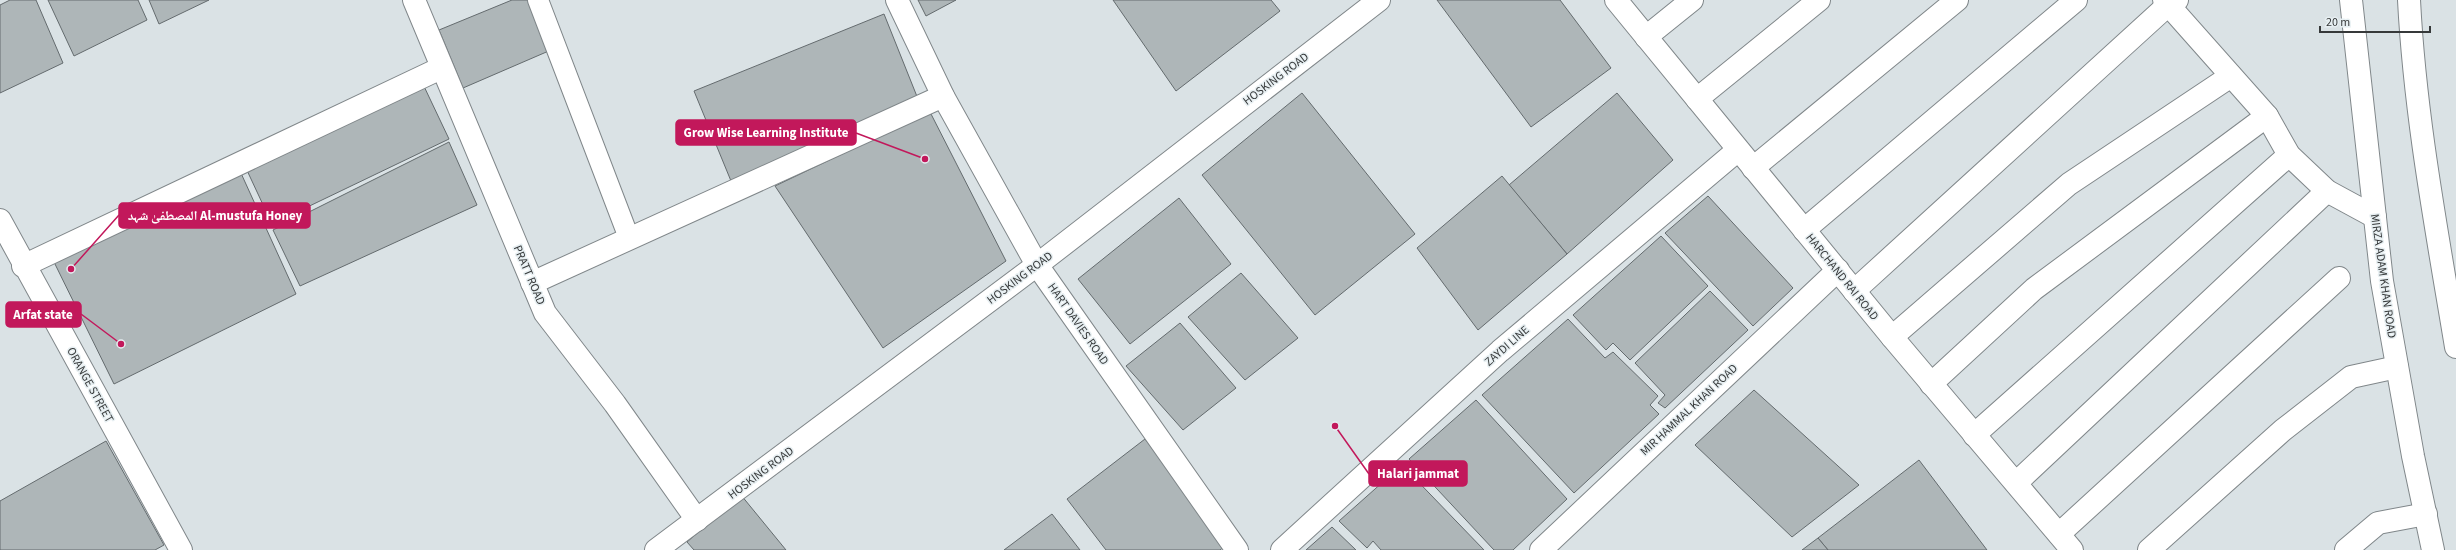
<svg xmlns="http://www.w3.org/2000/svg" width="2456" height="550" viewBox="0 0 2456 550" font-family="'Source Sans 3','Noto Naskh Arabic',sans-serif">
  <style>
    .building { fill: #aeb6b8; stroke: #646b6e }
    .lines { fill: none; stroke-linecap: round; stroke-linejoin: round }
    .lane-casing { stroke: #80878a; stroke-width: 22 }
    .street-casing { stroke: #80878a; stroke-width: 24 }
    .secondary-casing { stroke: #80878a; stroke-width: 24 }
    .lane { stroke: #fff; stroke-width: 20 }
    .street { stroke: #fff; stroke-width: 22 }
    .secondary { stroke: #fff; stroke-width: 22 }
    .labels { text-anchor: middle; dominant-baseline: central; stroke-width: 3; stroke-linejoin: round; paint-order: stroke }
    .street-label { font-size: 12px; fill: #36393a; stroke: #e7eff2 }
    .leader { fill: none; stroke: #c2185b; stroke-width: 1.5 }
    .callout-dot { fill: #c2185b; stroke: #e7eff2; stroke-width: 1.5 }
    .callout { fill: #c2185b; stroke: #c2185b; stroke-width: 1.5 }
    .callout-label { font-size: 13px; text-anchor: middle; font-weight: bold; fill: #fff }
  </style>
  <rect width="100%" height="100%" fill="#dae2e5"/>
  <g class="building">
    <polygon points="10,0 36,0 63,63 0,93 0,5"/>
    <polygon points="48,0 138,0 147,20 74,56"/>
    <polygon points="149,0 209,0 159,24"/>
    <polygon points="512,0 530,0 551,50 463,88 439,30"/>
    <polygon points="918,0 956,0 926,16"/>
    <polygon points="1113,0 1271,0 1280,11 1176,91"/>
    <polygon points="1437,0 1560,0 1611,68 1531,127"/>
    <polygon points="884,14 918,99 731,181 694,91"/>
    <polygon points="421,80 449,139 272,224 244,164"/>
    <polygon points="1302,93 1415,234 1315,315 1202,175"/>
    <polygon points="1617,93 1673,160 1567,254 1509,185"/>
    <polygon points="930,112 1006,261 883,348 775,186"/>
    <polygon points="449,142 477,205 300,286 273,230"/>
    <polygon points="240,171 296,294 114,384 53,260"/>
    <polygon points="1502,176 1567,254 1478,330 1417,248"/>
    <polygon points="1708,196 1793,288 1753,326 1665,233"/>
    <polygon points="1179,198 1231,264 1130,344 1078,279"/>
    <polygon points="1661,236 1708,286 1630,360 1613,343 1606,350 1573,315"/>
    <polygon points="1241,273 1298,338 1245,380 1188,317"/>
    <polygon points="1710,291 1748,330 1665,408 1658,403 1665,395 1635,363"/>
    <polygon points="1568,319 1605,358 1613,352 1658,396 1650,405 1659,414 1574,493 1482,395"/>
    <polygon points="1180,323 1236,388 1183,430 1126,366"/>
    <polygon points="1754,390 1859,485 1792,537 1695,445"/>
    <polygon points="1476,400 1567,499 1513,550 1494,550 1409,459"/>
    <polygon points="1145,439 1226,545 1220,550 1106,550 1067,499"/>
    <polygon points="106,441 164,545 155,550 0,550 0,501"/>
    <polygon points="1919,460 1987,550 1828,550 1818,538"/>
    <polygon points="1402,465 1484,550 1381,550 1373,541 1367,548 1339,521"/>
    <polygon points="741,495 786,550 694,550 687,542"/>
    <polygon points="1052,514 1080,550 1004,550"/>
    <polygon points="1332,527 1356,550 1306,550"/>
    <polygon points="1818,538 1828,550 1802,550"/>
  </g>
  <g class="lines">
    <g class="lane-casing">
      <polyline id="lane" points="538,0 629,238"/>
    </g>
    <g class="street-casing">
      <g id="street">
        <polyline points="414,0 545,313 615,404 697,520"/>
        <polyline points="897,0 943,96 1037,265 1237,550"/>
        <polyline points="2164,0 2267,116 2289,155 2327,191 2375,217"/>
        <polyline points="1646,37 1692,0"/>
        <polyline points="1697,99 1819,0"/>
        <polyline points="1753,168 1957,0"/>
        <polyline points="1804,230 2076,0"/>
        <polyline points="23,266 441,68"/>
        <polyline points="532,283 943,96"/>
        <polyline points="1854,291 2168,5 2177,0"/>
        <polyline points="1892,337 2069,184 2231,76"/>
        <polyline points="1931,384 2034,289 2267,116"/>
        <polyline points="1974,435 2289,155"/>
        <polyline points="2016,483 2327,191"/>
        <polyline points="2059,534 2339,278"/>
        <polyline points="656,550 1037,265 1379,0"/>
        <polyline points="1282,550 1500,351 1738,150"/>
        <polyline points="1541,550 1838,270"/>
        <polyline points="2149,550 2283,430 2351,377 2397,367"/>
        <polyline points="2346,550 2378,523 2426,514"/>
      </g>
    </g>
    <g class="secondary-casing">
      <g id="secondary">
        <polyline points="1616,0 1892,337 2072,550"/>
        <polyline points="2351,0 2382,281 2413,456 2433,550"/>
        <path d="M2409,0C2415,117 2437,232 2456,347"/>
        <polyline points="0,220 181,550"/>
      </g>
    </g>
    <use href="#lane" class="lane"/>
    <use href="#street" class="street"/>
    <use href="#secondary" class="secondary"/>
  </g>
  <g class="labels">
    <g class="street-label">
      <text transform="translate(1276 79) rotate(-37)">HOSKING ROAD</text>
      <text transform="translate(529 275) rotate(67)">PRATT ROAD</text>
      <text transform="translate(2383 276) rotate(82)">MIRZA ADAM KHAN ROAD</text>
      <text transform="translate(1842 277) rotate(51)">HARCHAND RAI ROAD</text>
      <text transform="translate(1020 278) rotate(-37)">HOSKING ROAD</text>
      <text transform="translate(1078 324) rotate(55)">HART DAVIES ROAD</text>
      <text transform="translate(1507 346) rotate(-41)">ZAYDI LINE</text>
      <text transform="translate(90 385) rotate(61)">ORANGE STREET</text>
      <text transform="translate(1689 410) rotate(-43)">MIR HAMMAL KHAN ROAD</text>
      <text transform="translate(761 473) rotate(-37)">HOSKING ROAD</text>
    </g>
  </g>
  <path class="leader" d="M925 159L856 133M71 269L119 215M121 344L81 314M1335 426L1369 474"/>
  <g class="callout-dot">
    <circle cx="925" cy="159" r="4"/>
    <circle cx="71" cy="269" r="4"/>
    <circle cx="121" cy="344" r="4"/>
    <circle cx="1335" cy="426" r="4"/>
  </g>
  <g class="callout">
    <rect x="676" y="120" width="180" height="25" rx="4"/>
    <rect x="119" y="203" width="191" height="25" rx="4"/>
    <rect x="6" y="302" width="75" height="25" rx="4"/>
    <rect x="1369" y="461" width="98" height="25" rx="4"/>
  </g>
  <g class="callout-label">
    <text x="766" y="137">Grow Wise Learning Institute</text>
    <text x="215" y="220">المصطفیٰ شہد Al-mustufa Honey</text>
    <text x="43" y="319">Arfat state</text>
    <text x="1418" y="478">Halari jammat</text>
  </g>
  <path d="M2320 26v6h110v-6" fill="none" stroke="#36393a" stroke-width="2"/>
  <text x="2326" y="26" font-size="12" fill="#36393a" stroke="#e7eff2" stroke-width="3" paint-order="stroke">20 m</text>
</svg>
